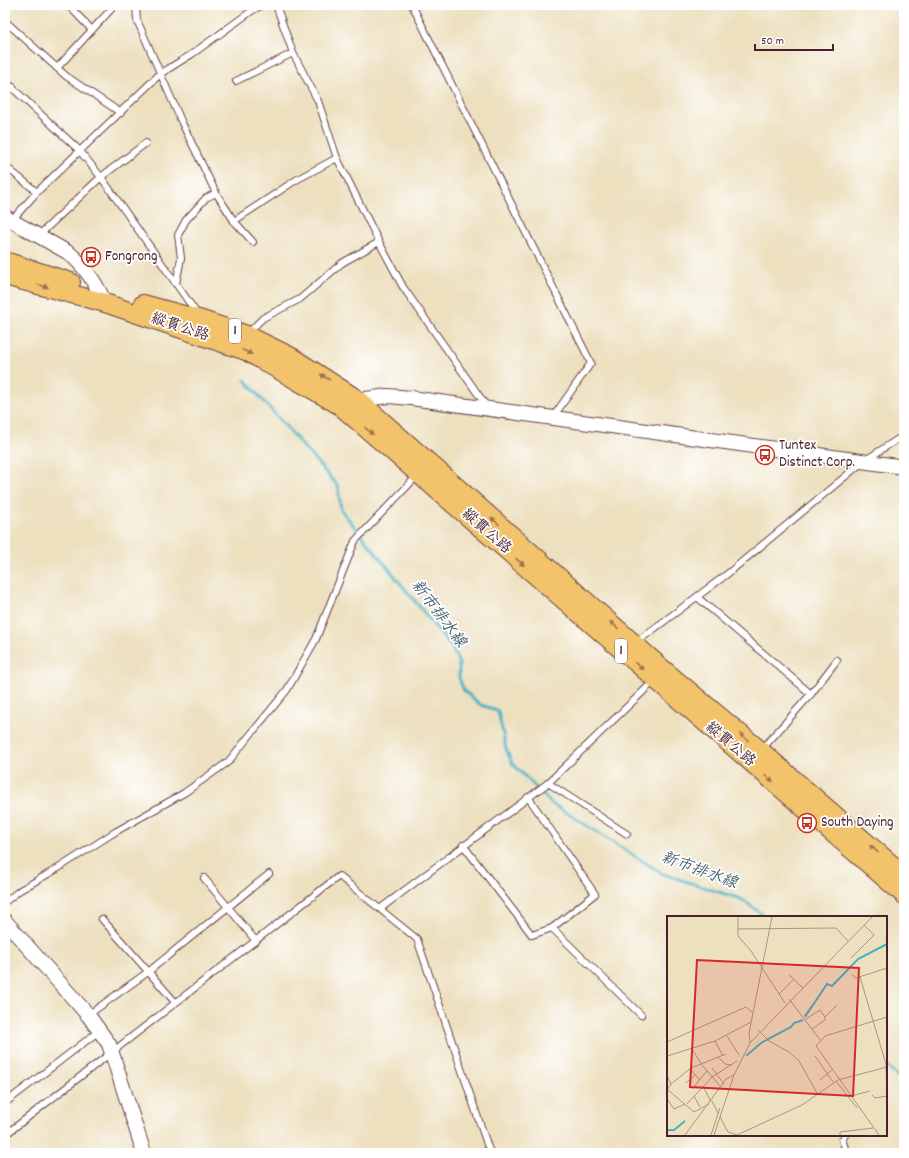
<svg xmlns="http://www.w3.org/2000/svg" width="909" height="1158" viewBox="0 0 909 1158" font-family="Dekko,'LXGW WenKai TC',sans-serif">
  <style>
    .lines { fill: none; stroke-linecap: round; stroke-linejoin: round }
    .stream { stroke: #45b1c3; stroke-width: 3 }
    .service-casing { stroke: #623c41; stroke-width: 8 }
    .tertiary-casing { stroke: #623c41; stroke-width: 16 }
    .primary-casing { stroke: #623c41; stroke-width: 20 }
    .service { stroke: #fff; stroke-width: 6 }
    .tertiary { stroke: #fff; stroke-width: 14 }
    .primary { stroke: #f2c36a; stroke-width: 18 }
    .oneway { fill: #9e714a }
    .labels { text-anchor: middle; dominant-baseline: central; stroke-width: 3.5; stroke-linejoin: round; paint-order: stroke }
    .shield { fill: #fff; stroke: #80626b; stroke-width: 1 }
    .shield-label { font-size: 14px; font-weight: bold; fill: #4a1f2b }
    .poi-label { font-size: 15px; fill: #4a1f2b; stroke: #fff; text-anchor: start }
    .street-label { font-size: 15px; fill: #4a1f2b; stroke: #fff }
    .water-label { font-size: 16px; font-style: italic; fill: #48616f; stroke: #fff }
    .inset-river { fill: none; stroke: #45b1c3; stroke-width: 2 }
    .inset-road { fill: none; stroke: #ac9384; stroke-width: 1 }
    .view { fill: #d62828; fill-opacity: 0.15; stroke: #d62828; stroke-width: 2 }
    .inset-edge { fill: none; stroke: #4a1f2b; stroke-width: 2 }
  </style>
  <rect width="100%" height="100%" fill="#fff"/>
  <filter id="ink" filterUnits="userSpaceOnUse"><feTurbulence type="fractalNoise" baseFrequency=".025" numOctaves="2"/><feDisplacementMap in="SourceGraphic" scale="8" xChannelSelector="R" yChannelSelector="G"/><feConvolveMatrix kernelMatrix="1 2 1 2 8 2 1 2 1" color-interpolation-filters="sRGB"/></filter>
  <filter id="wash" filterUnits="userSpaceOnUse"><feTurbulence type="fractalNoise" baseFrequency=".012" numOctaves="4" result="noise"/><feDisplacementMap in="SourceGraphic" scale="16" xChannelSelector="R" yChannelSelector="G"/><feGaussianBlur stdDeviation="0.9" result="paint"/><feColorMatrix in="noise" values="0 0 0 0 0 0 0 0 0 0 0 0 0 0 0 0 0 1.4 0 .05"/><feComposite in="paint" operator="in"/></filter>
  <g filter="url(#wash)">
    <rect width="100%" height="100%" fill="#ede0bf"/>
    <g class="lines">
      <g class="stream">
        <polyline points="245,380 338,486 341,510 452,647 459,663 459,678 464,691 481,705 498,711 506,749 512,763 551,803 663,874 741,899 766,917"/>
        <polyline points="886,1066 904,1082"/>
      </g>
    </g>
  </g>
  <g filter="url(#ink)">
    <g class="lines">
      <g class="service-casing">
        <g id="service">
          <polyline points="68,5 92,30"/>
          <polyline points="136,5 137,20 182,123 216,193 234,221 253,242"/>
          <polyline points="276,5 293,53 318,101 337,158 379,242 403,287 487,407"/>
          <polyline points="412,5 591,363 553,417"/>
          <polyline points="5,21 66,76 121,113"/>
          <polyline points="57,68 115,5"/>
          <polyline points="5,81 79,150 101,177 198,315"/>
          <polyline points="236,81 293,53"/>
          <polyline points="5,92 13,87"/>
          <polyline points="5,166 37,192"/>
          <polyline points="12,220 37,192 160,74 192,54 253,10 263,5"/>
          <polyline points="234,221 296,180 337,158"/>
          <polyline points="38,236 101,177 146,143"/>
          <polyline points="176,284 181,258 178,235 186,220 206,198 216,193"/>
          <polyline points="248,333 263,318 300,299 342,263 379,242"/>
          <polyline points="697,597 811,694"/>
          <polyline points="635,643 726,575 864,461 904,435"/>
          <polyline points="762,749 811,694 837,660"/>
          <polyline points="548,783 627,834"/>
          <polyline points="463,845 532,935 552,928 595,894 528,797"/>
          <polyline points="204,878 256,941"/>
          <polyline points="5,902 20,890 57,869 115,832 184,793 228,762 287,690 316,639 355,541 418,475"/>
          <polyline points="381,908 548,783 654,681"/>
          <polyline points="102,919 175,1002"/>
          <polyline points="552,928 641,1015"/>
          <polyline points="88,1015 148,972 269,874"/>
          <polyline points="5,1103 99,1031"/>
          <polyline points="5,1135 339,876 417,939 490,1153"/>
          <polyline points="845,1135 842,1140 847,1153"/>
        </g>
      </g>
      <g class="tertiary-casing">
        <g id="tertiary">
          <path d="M5,217L69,253C86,267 96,283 105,303"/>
          <polyline points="351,401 388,396 411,398 904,467"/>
          <polyline points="5,921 88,1015 109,1044 144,1153"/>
        </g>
      </g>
      <g class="primary-casing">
        <g id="primary">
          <polyline points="5,261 71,282"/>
          <polyline points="5,276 105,303 246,351 339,405 904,895"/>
          <polyline points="143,304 202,320 247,335 290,356 357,399 664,670 761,751 904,875"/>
        </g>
      </g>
      <use href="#service" class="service"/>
      <use href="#tertiary" class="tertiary"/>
      <use href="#primary" class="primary"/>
    </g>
    <defs><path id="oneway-solid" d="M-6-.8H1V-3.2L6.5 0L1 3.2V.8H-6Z"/></defs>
    <g class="oneway">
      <use href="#oneway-solid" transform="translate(43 286) rotate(15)"/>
      <use href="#oneway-solid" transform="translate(247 352) rotate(26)"/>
      <use href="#oneway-solid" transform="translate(325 377) rotate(-147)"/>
      <use href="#oneway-solid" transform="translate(369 431) rotate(40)"/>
      <use href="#oneway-solid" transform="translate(495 521) rotate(-139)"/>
      <use href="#oneway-solid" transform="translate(520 562) rotate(41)"/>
      <use href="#oneway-solid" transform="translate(614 625) rotate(-139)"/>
      <use href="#oneway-solid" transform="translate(639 666) rotate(41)"/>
      <use href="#oneway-solid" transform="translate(744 737) rotate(-140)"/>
      <use href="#oneway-solid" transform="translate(769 778) rotate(41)"/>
      <use href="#oneway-solid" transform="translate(874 849) rotate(-139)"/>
    </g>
  </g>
  <defs>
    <g id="bus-ring" transform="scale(1)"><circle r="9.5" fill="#fff" stroke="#c8321e" stroke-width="1.5"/><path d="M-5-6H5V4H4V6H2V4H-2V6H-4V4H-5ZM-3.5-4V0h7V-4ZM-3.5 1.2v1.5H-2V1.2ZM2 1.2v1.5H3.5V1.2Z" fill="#c8321e"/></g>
  </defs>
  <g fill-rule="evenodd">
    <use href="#bus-ring" x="91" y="257"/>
    <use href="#bus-ring" x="765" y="455"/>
    <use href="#bus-ring" x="807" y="823"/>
  </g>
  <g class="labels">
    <g class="shield">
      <rect x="229" y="319" width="12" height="24" rx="3"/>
      <rect x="615" y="639" width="12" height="24" rx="3"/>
    </g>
    <g class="shield-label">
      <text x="235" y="331">1</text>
      <text x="621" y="651">1</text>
    </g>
    <g class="poi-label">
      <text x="105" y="257">Fongrong</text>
      <text x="779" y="446">Tuntex<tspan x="779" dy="17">Distinct Corp.</tspan></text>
      <text x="821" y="823">South Daying</text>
    </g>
    <g class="street-label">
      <text transform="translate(180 328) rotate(18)">縱貫公路</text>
      <text transform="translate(486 532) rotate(41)">縱貫公路</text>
      <text transform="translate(730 745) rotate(40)">縱貫公路</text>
    </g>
    <g class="water-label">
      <text transform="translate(438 614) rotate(53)">新市排水線</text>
      <text transform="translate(699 871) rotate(20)">新市排水線</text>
    </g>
  </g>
  <g transform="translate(667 916)">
    <rect width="220" height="220" fill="#ede0bf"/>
    <path class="inset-river" d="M138,101L160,68L165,70L191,43L220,28M79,140L94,127L124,111L127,107L136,104M0,214H7L18,205"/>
    <path class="inset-road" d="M71,1V20L84,35L118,87M71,13L169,12L181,25M184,42L207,19L197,9M122,59L136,72M185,59L189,62L220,52M193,61L219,148L220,187M112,78L127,63M122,83L154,125M137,100L145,89M158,101L170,89M139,103L153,94L158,101V104L145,113M91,114L102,125L122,136L132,145L151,179M60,120L72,139M48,125L56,140M0,126L79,91L86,97M83,127L82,117L105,1M25,133L35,149L54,171M0,140L48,125L84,106M148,140L166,166M52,142L58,148L64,149M45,152L57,168M23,153L33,164M0,160L4,168L0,174M153,164L165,154M169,165L190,192M19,167L28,159M4,168L24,152L59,138M36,170L44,186M25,173L40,155M1,174L27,196L42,188M205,179L208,182L220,180M27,180L33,191M184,180L203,175M0,183L7,193L18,188M45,185L51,197M20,188L45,161L70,145M53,201L61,216L70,219L135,189L171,164L220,151M18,219L59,163L67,159M44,219L53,192M47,219L67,159L83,127L205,1M173,219V216L206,212M212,219L149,130L158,120L220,101"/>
    <path class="view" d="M30,44L192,52L186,180L23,171Z"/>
    <rect width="220" height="220" class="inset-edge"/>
  </g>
  <rect width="909" height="1158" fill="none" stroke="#fff" stroke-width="20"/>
  <path d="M755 44v6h78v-6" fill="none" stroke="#4a1f2b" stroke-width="2"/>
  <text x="761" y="44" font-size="12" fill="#4a1f2b" stroke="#ffffff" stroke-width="3" paint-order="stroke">50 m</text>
</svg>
